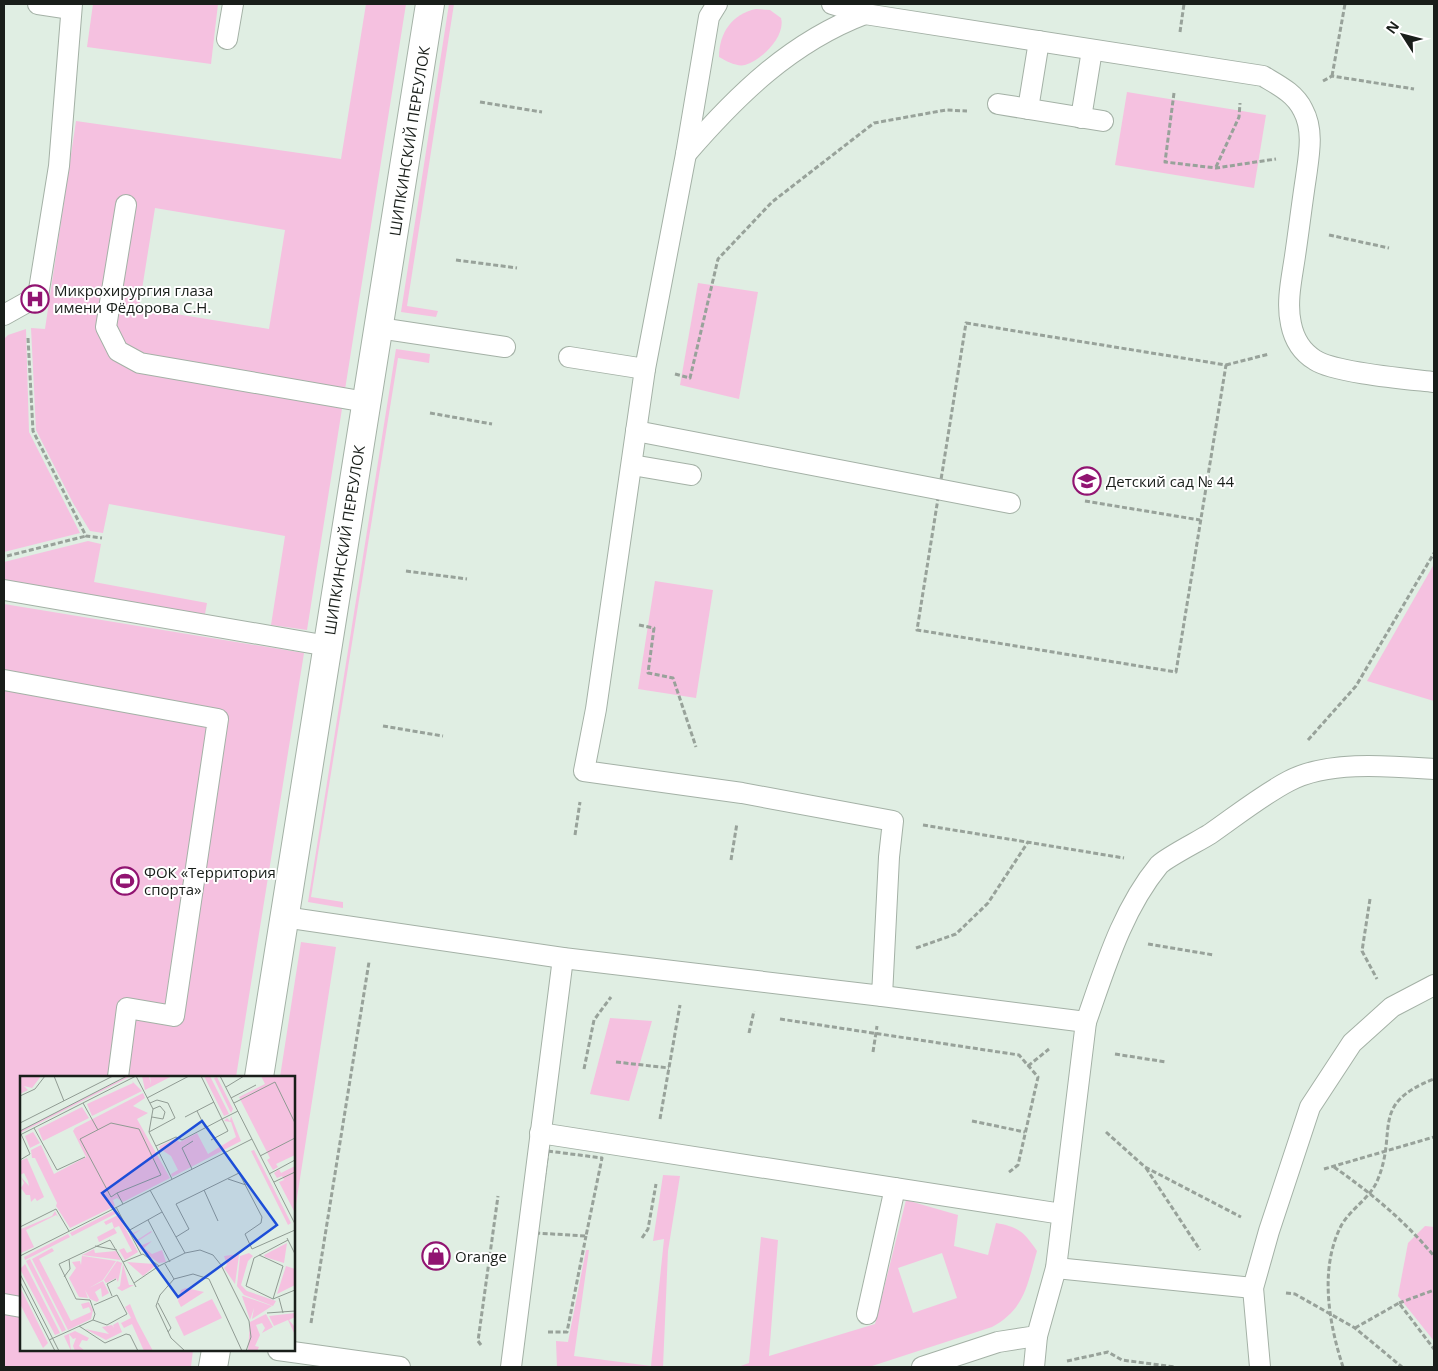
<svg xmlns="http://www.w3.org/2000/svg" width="1438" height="1371" viewBox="0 0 1438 1371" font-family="'Open Sans',sans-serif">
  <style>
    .green { fill: #f5c1e0; fill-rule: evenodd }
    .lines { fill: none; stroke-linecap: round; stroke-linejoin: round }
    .service-casing { stroke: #a4b1a6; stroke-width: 22 }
    .minor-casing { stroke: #a4b1a6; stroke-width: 30 }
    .path { stroke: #98a29a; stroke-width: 3; stroke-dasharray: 5 2.5; stroke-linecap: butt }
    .service { stroke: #fff; stroke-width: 20 }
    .minor { stroke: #fff; stroke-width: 28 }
    .labels { text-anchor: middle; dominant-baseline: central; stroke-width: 4; stroke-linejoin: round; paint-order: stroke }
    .street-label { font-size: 15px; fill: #191e1a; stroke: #fff }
    .poi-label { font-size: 15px; fill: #191e1a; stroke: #fff; text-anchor: start }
    .inset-road { fill: none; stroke: #909b93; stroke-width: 1 }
    .view { fill: #1d4ed8; fill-opacity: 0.15; stroke: #1d4ed8; stroke-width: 2.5 }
    .inset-edge { fill: none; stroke: #191e1a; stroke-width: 2.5 }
  </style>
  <rect width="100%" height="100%" fill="#e0eee3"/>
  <g class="green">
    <polygon points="93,4 218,4 211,64 87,47"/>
    <path d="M366,4H406L307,630L271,625L285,536L109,504L103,533L90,531L73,503L36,430L31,328L45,329L76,121L341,159ZM155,208L285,230L269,329L139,308Z"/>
    <polygon points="449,4 454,4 407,306 438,311 436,317 401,312"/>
    <path d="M756,9L770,10L781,18C786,36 762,60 745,65C737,67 726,61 719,57C719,33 732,14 756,9Z"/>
    <polygon points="1127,92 1266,115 1254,188 1115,165"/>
    <polygon points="698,283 758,292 739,399 680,385"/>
    <polygon points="26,329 29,432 80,533 4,552 4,339 8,335"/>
    <polygon points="396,349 430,354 429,363 398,358 311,897 343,902 343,908 308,902"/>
    <polygon points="88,541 101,544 94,582 207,603 205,614 4,582 4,562"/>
    <polygon points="1434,564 1434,701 1367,681"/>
    <polygon points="655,581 713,590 696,698 638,689"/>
    <polygon points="4,604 304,653 236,1077 21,1077 21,1350 193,1350 191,1367 4,1367"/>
    <polygon points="301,942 336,947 294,1217 294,1077 280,1077"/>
    <polygon points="610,1018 652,1021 629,1101 590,1094"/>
    <polygon points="663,1175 680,1176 668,1251 663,1367 557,1367 556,1341 568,1342 586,1250 589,1250 574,1356 651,1366 664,1239 653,1241"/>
    <path d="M906,1200L958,1215L954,1246L988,1255L996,1223C1019,1227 1024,1232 1037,1251C1027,1285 1025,1309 992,1327L869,1367H738L749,1363L761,1237L778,1240L769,1356L875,1324ZM942,1253L957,1298L913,1313L898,1268Z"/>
    <polygon points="1425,1226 1434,1227 1434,1341 1398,1296 1408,1243"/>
  </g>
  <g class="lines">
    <g class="service-casing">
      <g id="service">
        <polyline points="38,4 71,9"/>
        <path d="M832,4L865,14L1263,76C1278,85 1295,93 1303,110C1314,130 1309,155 1306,177C1302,203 1299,229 1295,256C1292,277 1286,302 1291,324C1294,339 1302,352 1315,360C1335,373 1408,379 1434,382"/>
        <polyline points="227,39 233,4"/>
        <polyline points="998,104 1103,121"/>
        <polyline points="1028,109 1039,41"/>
        <polyline points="1081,118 1092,50"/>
        <path d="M686,154C737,95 791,42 865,14"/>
        <polyline points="126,205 106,327 118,351 140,363 366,402"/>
        <polyline points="4,315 38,296 59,166 72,4"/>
        <polyline points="379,328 505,347"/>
        <polyline points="569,357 645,369"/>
        <polyline points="636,431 1010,503"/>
        <polyline points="632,465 691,475"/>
        <polyline points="4,590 328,646"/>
        <polyline points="4,680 218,719 174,1016 127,1008 118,1077"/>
        <polyline points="284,917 563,958 882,996 889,857 893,821 742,793 584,771 596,709 645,369 686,154 709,17 717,4"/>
        <polyline points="882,996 1086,1022 1056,1268 1037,1336 998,1342 922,1367"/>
        <path d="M1086,1022C1105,968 1122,910 1159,865C1167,857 1199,841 1210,834C1236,816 1262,795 1289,781C1328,760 1391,766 1434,769"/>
        <polyline points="540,1133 1062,1214"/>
        <polyline points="1056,1268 1253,1288"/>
        <polyline points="4,1304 21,1307"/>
        <polyline points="867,1314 895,1188"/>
        <polyline points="278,1350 400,1367"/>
        <polyline points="511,1367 563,958"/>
        <polyline points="1034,1367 1037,1336"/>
        <polyline points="1260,1367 1253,1288 1269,1231 1310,1107 1352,1043 1392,1007 1434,985"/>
      </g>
    </g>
    <g class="minor-casing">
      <g id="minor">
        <polyline points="259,1077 430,4"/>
        <polyline points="213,1367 216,1350"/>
      </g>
    </g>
    <g class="path">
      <polyline points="1180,32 1184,4"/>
      <polyline points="1332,76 1345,4"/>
      <polyline points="1323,81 1332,76 1414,89"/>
      <polyline points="1174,93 1165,162 1216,168 1276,159"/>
      <polyline points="480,102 542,112"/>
      <polyline points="1216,167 1239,117 1240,103"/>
      <polyline points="1329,235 1389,248"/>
      <polyline points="456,260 517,268"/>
      <polygon points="966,323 1226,365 1176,672 917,630"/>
      <polyline points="28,338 33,431 86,536 102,538"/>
      <polyline points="1226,365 1269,354"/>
      <polyline points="675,374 690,378 718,259 772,202 874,123 946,110 967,111"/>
      <polyline points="430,413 492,424"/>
      <polyline points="1085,501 1200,520"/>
      <polyline points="7,556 86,536"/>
      <polyline points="406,571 467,579"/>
      <polyline points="639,625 654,628 648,673 673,678 696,747"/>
      <polyline points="383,726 443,736"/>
      <polyline points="1308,740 1356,686 1434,553"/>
      <polyline points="923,825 1124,858"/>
      <polyline points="575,835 580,802"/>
      <polyline points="731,860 737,823"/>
      <polyline points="1370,899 1362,951 1377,979"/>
      <polyline points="1148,944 1214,955"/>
      <polyline points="916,948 956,934 988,903 1028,842"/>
      <polyline points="780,1019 1019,1055 1038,1077 1018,1165 1008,1173"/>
      <polyline points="749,1033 754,1011"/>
      <polyline points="873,1052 877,1026"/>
      <polyline points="1115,1054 1166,1062"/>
      <polyline points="616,1062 669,1068"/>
      <polyline points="1028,1066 1049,1049"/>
      <polyline points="584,1069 594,1020 611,997"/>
      <polyline points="660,1119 680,1005"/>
      <polyline points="972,1121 1025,1132"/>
      <polyline points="1106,1132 1145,1167 1241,1217"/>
      <polygon points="548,1151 602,1158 586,1236 536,1233"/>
      <path d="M1334,1167C1371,1193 1405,1221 1434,1256"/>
      <polyline points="1146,1168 1200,1250"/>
      <polyline points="1324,1169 1434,1137"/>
      <polyline points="642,1238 648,1229 656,1184"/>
      <polyline points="1286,1293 1295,1294 1355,1328 1402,1367"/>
      <polyline points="1399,1303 1434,1290"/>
      <polyline points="311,1323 369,962"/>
      <polyline points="1355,1328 1399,1303 1434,1349"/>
      <polyline points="548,1332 567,1332 586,1236"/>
      <polyline points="481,1345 478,1341 498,1196"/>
      <polyline points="1067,1361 1108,1352 1122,1360 1175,1367"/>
      <path d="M1343,1367C1329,1324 1319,1269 1341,1226C1350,1209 1371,1198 1378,1179C1398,1130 1369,1104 1434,1079"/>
    </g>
    <use href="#service" class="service"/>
    <use href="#minor" class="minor"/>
  </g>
  <defs>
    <g id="hospital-ring" transform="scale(1.4375)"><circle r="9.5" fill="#fff" stroke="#911471" stroke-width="1.5"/><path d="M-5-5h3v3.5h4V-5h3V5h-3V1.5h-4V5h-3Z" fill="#911471"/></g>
    <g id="school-ring" transform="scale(1.4375)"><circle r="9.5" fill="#fff" stroke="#911471" stroke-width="1.5"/><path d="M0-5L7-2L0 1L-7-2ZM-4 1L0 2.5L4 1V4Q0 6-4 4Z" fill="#911471"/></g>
    <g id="stadium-ring" transform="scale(1.4375)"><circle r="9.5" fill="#fff" stroke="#911471" stroke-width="1.5"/><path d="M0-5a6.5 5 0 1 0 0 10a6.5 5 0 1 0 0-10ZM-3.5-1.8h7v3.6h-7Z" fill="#911471"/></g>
    <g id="shop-ring" transform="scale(1.4375)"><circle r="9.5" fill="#fff" stroke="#911471" stroke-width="1.5"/><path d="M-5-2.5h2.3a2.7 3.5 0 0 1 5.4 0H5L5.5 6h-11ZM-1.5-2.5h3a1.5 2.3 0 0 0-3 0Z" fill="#911471"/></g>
  </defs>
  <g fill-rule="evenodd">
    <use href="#hospital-ring" x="35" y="299"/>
    <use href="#school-ring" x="1087" y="481"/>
    <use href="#stadium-ring" x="125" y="881"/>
    <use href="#shop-ring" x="436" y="1256"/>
  </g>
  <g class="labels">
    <g class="street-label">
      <text transform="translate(409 141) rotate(-81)">ШИПКИНСКИЙ ПЕРЕУЛОК</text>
      <text transform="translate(344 540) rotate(-81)">ШИПКИНСКИЙ ПЕРЕУЛОК</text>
    </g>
    <g class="poi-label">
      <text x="54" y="290">Микрохирургия глаза<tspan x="54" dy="17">имени Фёдорова С.Н.</tspan></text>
      <text x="1106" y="481">Детский сад № 44</text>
      <text x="144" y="872">ФОК «Территория<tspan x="144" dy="17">спорта»</tspan></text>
      <text x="455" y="1256">Orange</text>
    </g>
  </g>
  <g transform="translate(20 1076)">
    <rect width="275" height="275" fill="#e0eee3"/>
    <path d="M0,0H21L12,12L4,10L8,14L0,18ZM108,0H111L0,57V55ZM122,0H129L131,9L130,0H152L125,14ZM184,0H190L209,38L204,40ZM241,0H275V79L256,88L258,91L253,94L247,84L250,82L219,21L245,8ZM197,1L213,33L211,37L194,2ZM112,5L122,15L72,40L67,28L113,7ZM123,17L125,22L113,30L128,37L117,43L150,102L103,126L97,122L93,124L95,130L50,152L36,130L37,127L15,82H12L11,74L21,69L34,98L66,81L53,55L55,52ZM62,31L69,42L23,65L18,53ZM211,40L221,65L152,101L151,98L158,94L151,80L139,72L140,70L155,63L160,66L177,57L188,78L216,61L211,46L204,45L207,42L210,45ZM13,56L20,67L10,72L5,60ZM234,74L271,147L268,149L231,75ZM7,82L24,121L17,125L15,122L11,126L10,119H6L1,112L4,107L1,101L9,110L8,105L4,97L0,99V85ZM275,90V137L259,106L264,104L262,100L257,102L254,97L259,93L261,97ZM95,134L97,137L52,160L50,157ZM35,135L38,141L36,139L6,154L14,171L1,177V153L32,140ZM98,139L118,176L105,184L99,174L104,172L107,177L112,175L99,150L94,152L97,157L79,166L77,161L94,152L92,146L86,149L84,146ZM122,153L114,158L117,164L131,155L132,156L118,165L120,170L132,165L124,172L132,178L142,174L146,186L139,187L121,174L111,158ZM48,158L50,161L5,184L4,181ZM267,167L264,187L245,181L244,179ZM32,172L34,175L19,183L51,245L71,236L69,231L63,233L61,228L69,226L73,234L71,243L48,254L12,183ZM74,173L75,177L96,175L101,184L62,179ZM229,177L233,180L228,185L221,209L227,215L256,225L253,230L224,219L217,210L220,180ZM219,178V179L215,208L204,192L207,189L204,180ZM62,179L66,184L63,180L96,185L83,204L72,193L83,204L69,212L83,205L89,217L82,221L81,212L75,216L79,224L77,226L70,223L65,214L68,222L59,221L49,202L56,192L52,186L60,185L61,189ZM10,183L46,254L42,256L6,185ZM97,185L102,187L98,206L96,202L86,207L84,204ZM107,186L134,188L135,190L123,200ZM5,188L40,257L35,259L0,193ZM103,188L109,209H114L102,215L97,212L100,210ZM266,190L275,193V209L257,218ZM0,211L28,267L23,272L0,228ZM166,212L184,216L161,231L158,225L161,214ZM222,220H223L252,230L232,243L234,232L230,244ZM192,223L202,242L164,260L155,241ZM110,228L117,245L133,275H124L112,248L104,252L101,247L111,242L105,231ZM275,237V241L269,244L274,250L275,259L268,244L254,250L249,240ZM246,238L253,251L242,257L245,252L242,247L236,249L240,259L235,270L239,271L237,275H228L230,246ZM98,246L102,256L86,264L65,253L89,258L82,251L92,249L94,252L93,249ZM55,255L69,262L67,265L62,264L59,270L65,275H55L53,270L56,262L53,263L49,258L51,275L44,260Z" fill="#f5c1e0"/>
    <path class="inset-road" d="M34,0L44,25M116,0L133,33L129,56L152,103M181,0L202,43L218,35M200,0L275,148M206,11L224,0M0,20L15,13L25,0M127,22L169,0M211,22L236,9M63,27L78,54M214,27L255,6L275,47M177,35L185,51M132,41L143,43L145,36L140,30L133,33M165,41L194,26M0,47L93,0M14,52L37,94L65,81M0,55L107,0M129,56L155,42L148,27L137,24L130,27M0,59L116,0M136,70L156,61L162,64L202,43L208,55L191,64M240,80L275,62M0,84L10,78L1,58M172,93L162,72L173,65M249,98L275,84M208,103L226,109M254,106L275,96M130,114L156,161L169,153L156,128L219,97L242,141L241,147L225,158L232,173L275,154M184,114L198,145M97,117L141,99L119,53L91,47L60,63L91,121L97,117L103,128M96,131L121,178M128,144L150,186M0,151L36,133L49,155M108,155L142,136M267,162L275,178M268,164L234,182L226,210L253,223L275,214M75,170L97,174M165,177L180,174L193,179L201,189L229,245L231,261L226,275M239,179L263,190L253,223M0,180L232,63M103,186L116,211M145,188L154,203M0,198L39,275M44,201L50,193L49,183M0,206L35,275M114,207L139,190M92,220L87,208L96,203M259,222L263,237M138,227L151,252L148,256M247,237L275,235M73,244L87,249L107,238L97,219L74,229M59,250L85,267L106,258L110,259L118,275M29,264L73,244L75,238L70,224L56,223L39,188L90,164L103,186L123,178L139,190L165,177L156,161M165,275L151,262L136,230L140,219L154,203L173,198L189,203L222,275"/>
    <path class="view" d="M182,45L257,149L158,221L82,117Z"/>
    <rect width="275" height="275" class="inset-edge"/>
  </g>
  <rect width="1438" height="1371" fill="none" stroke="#191e1a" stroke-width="10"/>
  <g transform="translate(1403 35) rotate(306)" stroke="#ffffff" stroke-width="4" paint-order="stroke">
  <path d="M0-4L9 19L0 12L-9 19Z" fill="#191e1a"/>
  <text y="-8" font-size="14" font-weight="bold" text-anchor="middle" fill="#191e1a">N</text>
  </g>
</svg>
